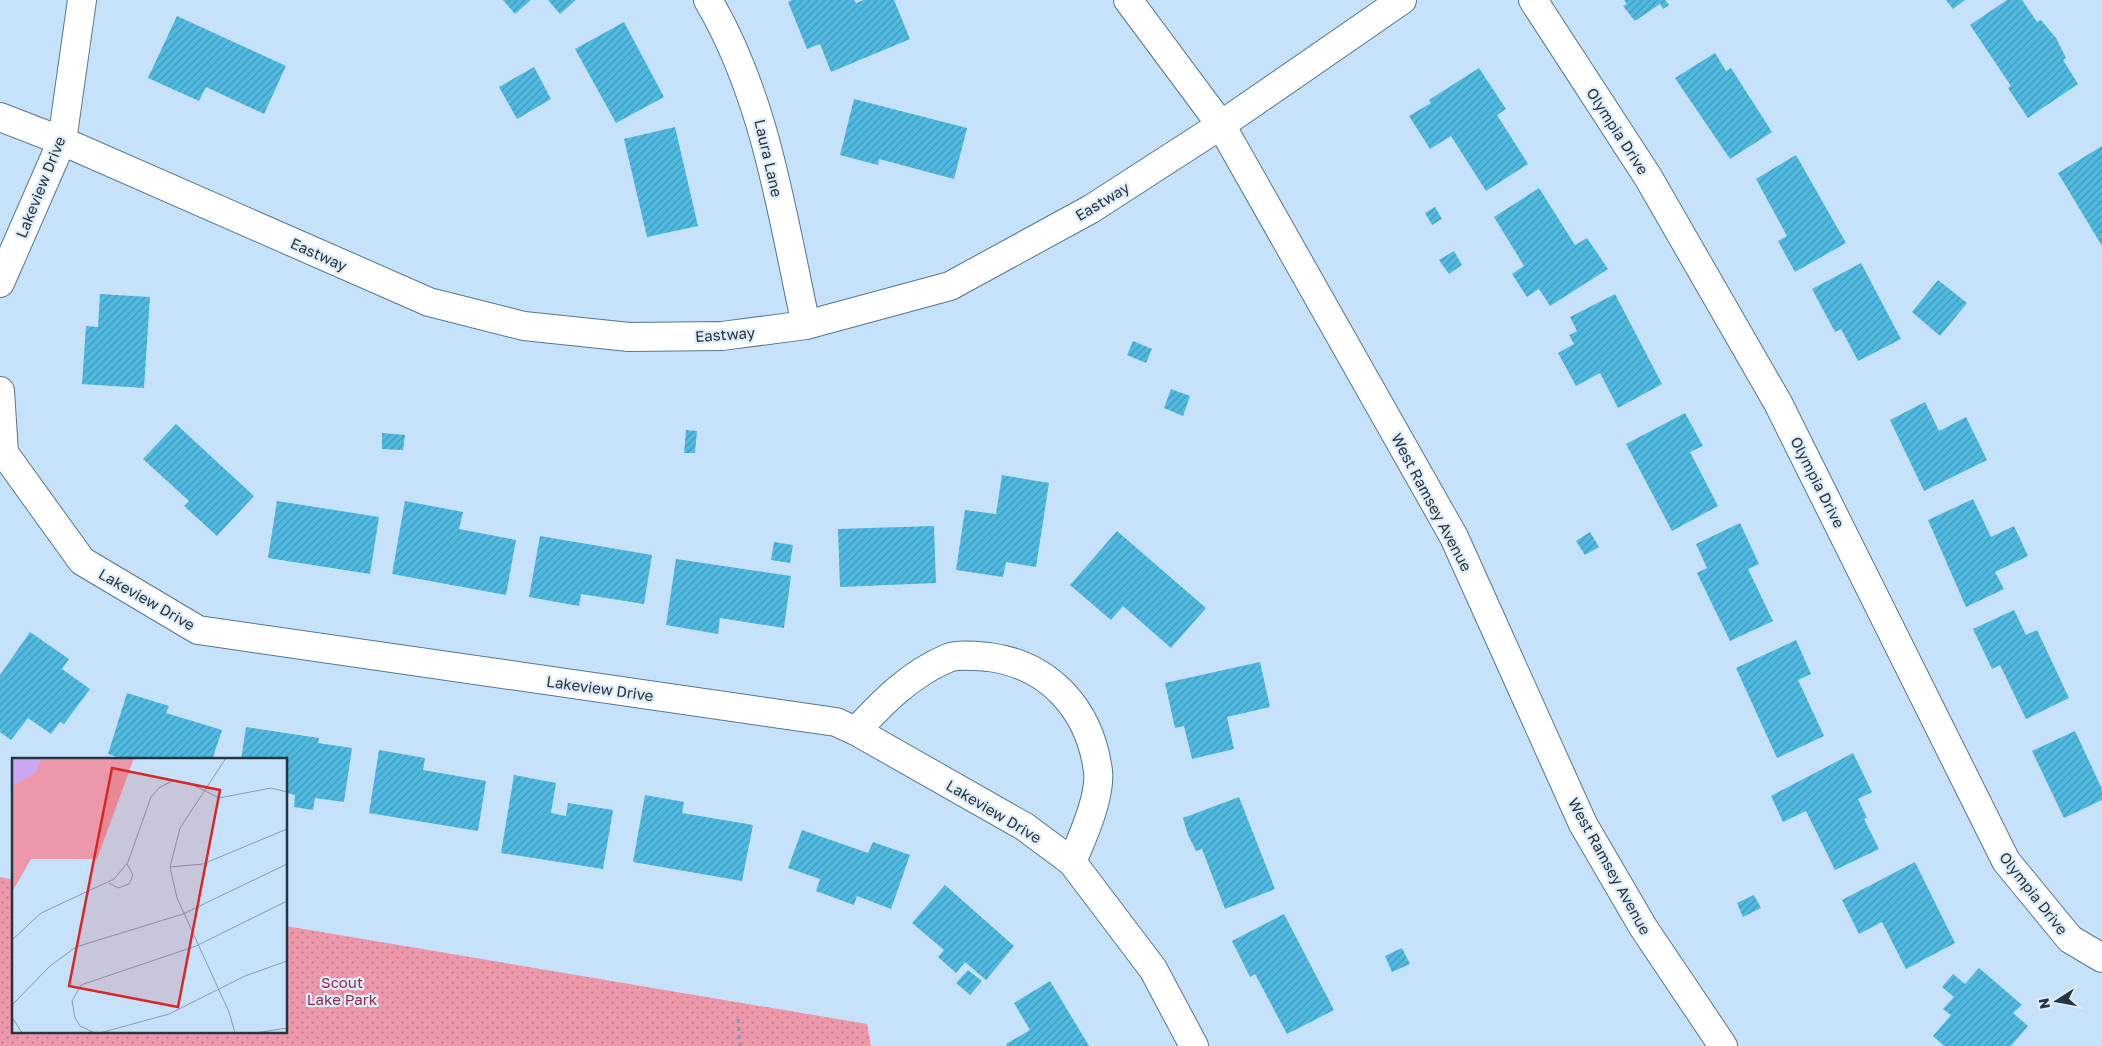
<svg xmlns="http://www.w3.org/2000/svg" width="2102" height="1046" viewBox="0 0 2102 1046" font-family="'Golos Text',sans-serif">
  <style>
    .park { fill: url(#park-dots) }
    .building { fill: url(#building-hatch) }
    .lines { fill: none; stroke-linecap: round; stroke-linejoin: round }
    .minor-casing { stroke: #567692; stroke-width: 30 }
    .tertiary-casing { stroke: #567692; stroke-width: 30 }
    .path { stroke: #859baf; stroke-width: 3; stroke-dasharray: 4 4; stroke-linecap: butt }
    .minor { stroke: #fff; stroke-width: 28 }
    .tertiary { stroke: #fff; stroke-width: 28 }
    .labels { text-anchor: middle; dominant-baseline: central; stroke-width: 4.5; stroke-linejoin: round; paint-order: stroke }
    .street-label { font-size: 15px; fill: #263440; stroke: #dfedfa }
    .park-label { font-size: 15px; fill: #932a4b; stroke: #dfedfa }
    .inset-road { fill: none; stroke: #869cb0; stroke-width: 1 }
    .view { fill: #d62828; fill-opacity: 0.15; stroke: #d62828; stroke-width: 2.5 }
    .inset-edge { fill: none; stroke: #263440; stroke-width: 2.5 }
  </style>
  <defs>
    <pattern id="park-dots" width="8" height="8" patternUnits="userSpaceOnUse" patternTransform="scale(1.25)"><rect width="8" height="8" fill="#ec98aa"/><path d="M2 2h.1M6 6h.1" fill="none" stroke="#bf7d8c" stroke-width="1.8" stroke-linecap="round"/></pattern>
    <pattern id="building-hatch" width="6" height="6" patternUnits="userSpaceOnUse" patternTransform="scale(1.25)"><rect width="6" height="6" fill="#50bae1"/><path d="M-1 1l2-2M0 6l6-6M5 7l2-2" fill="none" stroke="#4298b8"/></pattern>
  </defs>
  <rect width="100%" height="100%" fill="#c6e2fb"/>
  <polygon class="park" points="0,877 14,880 14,1032 286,1032 286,926 867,1024 871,1046 0,1046"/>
  <g class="building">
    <polygon points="503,0 531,0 515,14"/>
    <polygon points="548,0 576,0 560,14"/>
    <polygon points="792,0 854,0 856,3 864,0 894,0 910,39 831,72 820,44 807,49 788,2"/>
    <polygon points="1624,0 1665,0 1669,5 1663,9 1660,4 1635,21 1623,6 1627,4"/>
    <polygon points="1946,0 1965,0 1953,9"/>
    <polygon points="2007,0 2022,0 2037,22 2041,20 2056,38 2066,58 2063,60 2078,84 2028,118 2008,88 2011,86 1970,25"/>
    <polygon points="177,16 286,66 264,114 206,87 199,101 148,78"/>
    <polygon points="624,22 664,97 616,123 575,49"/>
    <polygon points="1715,53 1726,71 1731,68 1772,132 1730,159 1675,78"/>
    <polygon points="534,67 551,99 517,119 499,87"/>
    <polygon points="1479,68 1506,109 1497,115 1528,164 1486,191 1451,136 1430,149 1409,116 1431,103 1429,100"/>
    <polygon points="854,99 967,128 954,179 879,159 878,165 840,155"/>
    <polygon points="675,127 698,226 647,237 624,139"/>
    <polygon points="2102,146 2102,246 2058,173"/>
    <polygon points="1796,155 1846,243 1795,272 1778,241 1787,236 1756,179"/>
    <polygon points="1539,188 1575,245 1587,238 1608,269 1550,306 1539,289 1527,297 1512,274 1524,266 1494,217"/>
    <polygon points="1435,207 1442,219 1432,225 1425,213"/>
    <polygon points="1454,251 1462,265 1449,274 1439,260"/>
    <polygon points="1861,263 1901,339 1858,361 1841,329 1835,332 1812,289"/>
    <polygon points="1938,280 1967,303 1940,336 1912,312"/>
    <polygon points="100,294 150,297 144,388 82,384 86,326 98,327"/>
    <polygon points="1615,294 1662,384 1618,408 1600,373 1576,386 1558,353 1574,344 1569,335 1577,331 1570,317"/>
    <polygon points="1133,341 1152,349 1146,363 1127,355"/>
    <polygon points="1171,389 1190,396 1183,416 1164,408"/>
    <polygon points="1925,402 1939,431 1966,417 1987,460 1924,491 1890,420"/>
    <polygon points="1685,413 1703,446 1690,452 1718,506 1672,531 1626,444"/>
    <polygon points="176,424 254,496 217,536 184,506 189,501 143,459"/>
    <polygon points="686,430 697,431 695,453 684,453"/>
    <polygon points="382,433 405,435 403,450 382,449"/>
    <polygon points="1002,475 1049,483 1036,567 1006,562 1003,577 956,570 965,510 996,514"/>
    <polygon points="1973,499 1991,537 2014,526 2028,556 1995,572 2004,589 1966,607 1928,520"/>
    <polygon points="277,501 379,517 370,574 268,558"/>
    <polygon points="405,501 463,512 459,529 516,540 506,595 392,574"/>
    <polygon points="1740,523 1759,564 1748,569 1773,621 1730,641 1697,573 1707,568 1696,544"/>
    <polygon points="934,526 936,583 840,587 838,529"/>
    <polygon points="1117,531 1206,608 1171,648 1123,606 1111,620 1070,585"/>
    <polygon points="1590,532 1599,547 1585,555 1576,541"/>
    <polygon points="540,536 652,555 644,604 581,594 579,606 529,597"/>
    <polygon points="774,542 793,545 790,563 771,560"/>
    <polygon points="676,559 791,576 784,628 720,618 718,634 666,625"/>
    <polygon points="2014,610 2026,635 2037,630 2069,698 2026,719 2000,665 1992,669 1973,629"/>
    <polygon points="30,632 69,659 62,669 90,689 64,724 60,722 51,734 28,718 11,740 0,732 0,675"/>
    <polygon points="1796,640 1811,674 1798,680 1824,736 1777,758 1736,668"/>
    <polygon points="1260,662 1270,707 1227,717 1234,749 1192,759 1184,726 1175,728 1165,683"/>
    <polygon points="127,693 169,706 166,713 222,730 212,760 126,760 108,754"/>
    <polygon points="246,727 319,738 318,743 352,748 344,802 315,798 313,810 294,807 295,795 286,793 286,760 241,760"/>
    <polygon points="2075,731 2102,789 2102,800 2064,818 2032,751"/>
    <polygon points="379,750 425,758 423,770 486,781 478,831 369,813"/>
    <polygon points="1853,753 1872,792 1858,799 1867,818 1864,819 1879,849 1835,870 1806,811 1783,822 1771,796"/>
    <polygon points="514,775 556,783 551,813 566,816 568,803 613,810 603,869 501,853"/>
    <polygon points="645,795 684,802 682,813 753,825 742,881 633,862"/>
    <polygon points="1239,797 1275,889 1225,909 1202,849 1196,851 1188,835 1183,818"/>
    <polygon points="802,830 868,853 873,842 910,855 891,909 857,896 854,905 816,891 820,879 788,868"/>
    <polygon points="1915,862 1955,943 1906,969 1882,922 1859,934 1842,900"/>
    <polygon points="945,885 1014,946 986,980 965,962 956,973 938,957 944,950 912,923"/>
    <polygon points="1754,895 1761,908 1743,917 1737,903"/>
    <polygon points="1284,914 1334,1010 1287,1034 1255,974 1250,977 1232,941"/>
    <polygon points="1402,948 1410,964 1392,972 1385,956"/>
    <polygon points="1979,968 2022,1005 2013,1013 2028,1026 2011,1046 1944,1046 1933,1036 1951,1015 1943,1009 1954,997 1942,987 1953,974 1965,984"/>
    <polygon points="968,970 982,981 970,995 956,983"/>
    <polygon points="1050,981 1089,1046 1007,1046 1006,1044 1030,1030 1014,1003"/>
  </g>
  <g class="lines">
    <g class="minor-casing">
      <g id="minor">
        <path d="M708,0C766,98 782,215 806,325"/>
        <polyline points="1533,0 1648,177 1778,403 2006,861 2070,939 2102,958"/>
        <polyline points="0,117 62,141 429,302 524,326 629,337 722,336 806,325 950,286 1091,209 1221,125 1402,0"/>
        <polyline points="0,283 62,141 82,0"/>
        <polyline points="0,391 4,453 82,561 198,630 836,722 856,731 1025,827 1072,862 1153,969 1194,1046"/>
        <path d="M856,731C883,702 910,674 948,658C959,654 977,656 989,657C1050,665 1090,710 1098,771C1101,797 1082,838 1072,862"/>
      </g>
    </g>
    <g class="tertiary-casing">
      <polyline id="tertiary" points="1128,0 1221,125 1454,537 1583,824 1643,927 1723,1046"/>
    </g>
    <polyline class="path" points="738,1019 740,1046"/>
    <use href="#minor" class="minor"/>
    <use href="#tertiary" class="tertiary"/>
  </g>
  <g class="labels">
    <g class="street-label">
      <text transform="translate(1618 131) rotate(57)">Olympia Drive</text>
      <text transform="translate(769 158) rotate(77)">Laura Lane</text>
      <text transform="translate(40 187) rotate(-68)">Lakeview Drive</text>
      <text transform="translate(1102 201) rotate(-31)">Eastway</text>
      <text transform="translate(319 254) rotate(24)">Eastway</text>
      <text transform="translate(725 334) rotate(-4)">Eastway</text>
      <text transform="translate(1818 482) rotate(63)">Olympia Drive</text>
      <text transform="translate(1432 502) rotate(62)">West Ramsey Avenue</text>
      <text transform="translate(147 599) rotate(30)">Lakeview Drive</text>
      <text transform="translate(600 688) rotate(8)">Lakeview Drive</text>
      <text transform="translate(994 811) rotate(31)">Lakeview Drive</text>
      <text transform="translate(1610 866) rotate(61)">West Ramsey Avenue</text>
      <text transform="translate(2034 893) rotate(52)">Olympia Drive</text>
    </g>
    <g class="park-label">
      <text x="342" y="982">Scout<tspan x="342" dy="17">Lake Park</tspan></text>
    </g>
  </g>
  <g transform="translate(12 758)">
    <rect width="275" height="275" fill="#c6e2fb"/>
    <path d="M0,0H122L85,101H19L0,134Z" fill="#ec98aa"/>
    <path d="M0,0H30L23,15L1,28Z" fill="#cba7f2"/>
    <path class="inset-road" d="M214,0L168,70L158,109L165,140L217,254L223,275M158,109L191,106L275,71M97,125L106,130L117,126L121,117L115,106M0,182L29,155L102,121L116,104L139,39L148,29L161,23L177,25L207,40L259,30L275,34M0,247L38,208L64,189L171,156L275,106M0,259L10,275M83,275L68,268L63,260L60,243L69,227L184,188L275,143M88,275L157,256L233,218L275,203M243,275L275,270"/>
    <path class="view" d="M100,10L208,32L166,249L57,228Z"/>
    <rect width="275" height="275" class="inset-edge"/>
  </g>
  <g transform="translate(2057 1001) rotate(259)" stroke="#dfedfa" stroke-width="4" paint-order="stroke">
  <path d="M0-4L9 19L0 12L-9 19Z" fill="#263440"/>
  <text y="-8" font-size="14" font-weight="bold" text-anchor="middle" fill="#263440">N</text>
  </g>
</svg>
